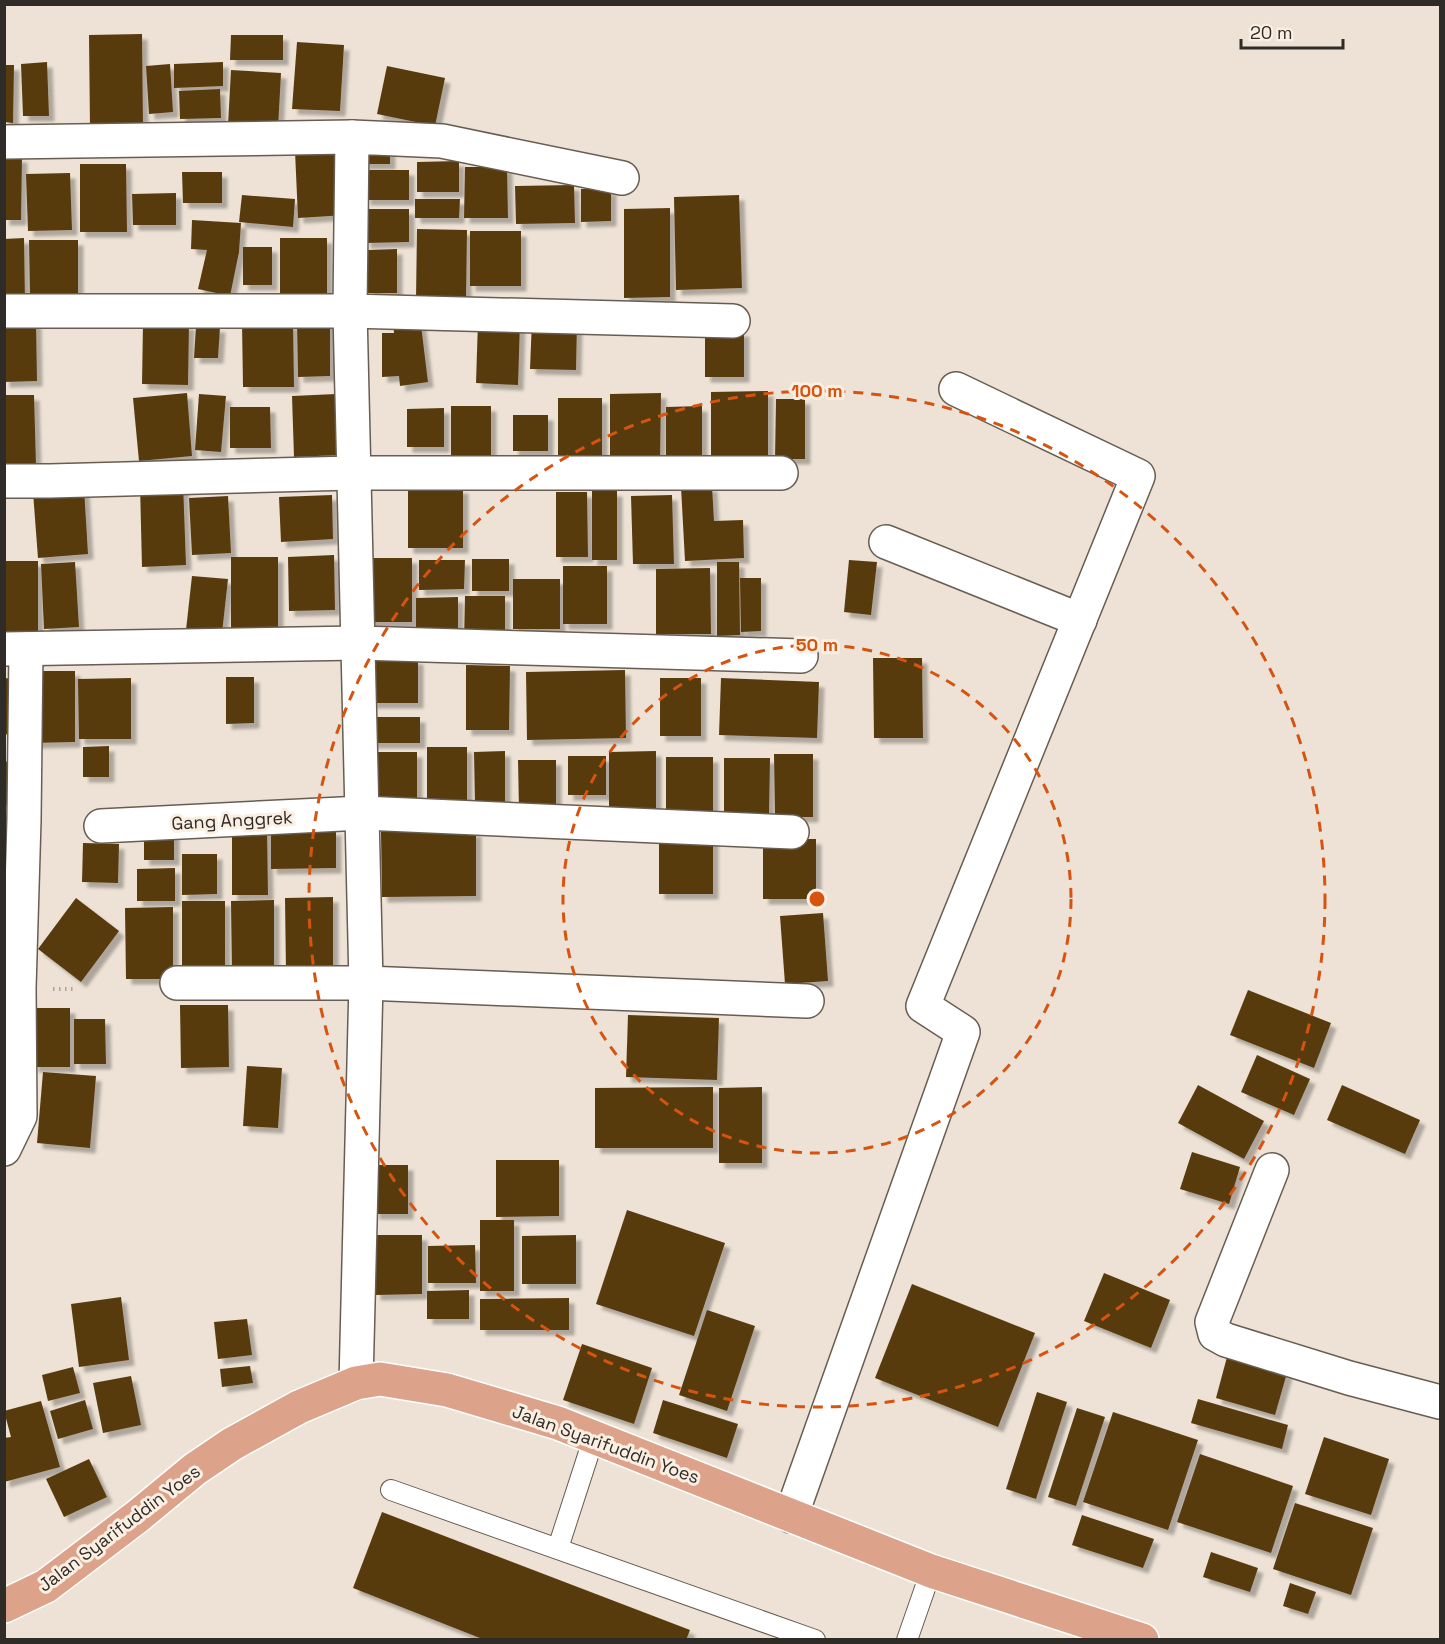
<svg xmlns="http://www.w3.org/2000/svg" width="1445" height="1644" viewBox="0 0 1445 1644" font-family="'Space Grotesk',sans-serif">
  <style>
    .building { fill: #593b10; filter: url(#shadow) }
    .lines { fill: none; stroke-linecap: round; stroke-linejoin: round }
    .service-casing { stroke: #675d52; stroke-width: 22 }
    .minor-casing { stroke: #675d52; stroke-width: 36 }
    .trunk-casing { stroke: #fff; stroke-width: 36 }
    .path { stroke: #aca399; stroke-width: 4; stroke-dasharray: 1.5 4.5; stroke-linecap: butt }
    .service { stroke: #fff; stroke-width: 20 }
    .minor { stroke: #fff; stroke-width: 33 }
    .trunk { stroke: #dca38a; stroke-width: 33 }
    .ring { fill: none; stroke: #d6540f; stroke-width: 3; stroke-dasharray: 10 8 }
    .labels { text-anchor: middle; dominant-baseline: central; stroke-width: 6; stroke-linejoin: round; paint-order: stroke }
    .street-label { font-size: 18px; fill: #2f2b26; stroke: #faefe2 }
    .centre { fill: #d6540f; stroke: #faefe2; stroke-width: 3 }
    .ring-label { font-size: 18px; text-anchor: middle; font-weight: bold; fill: #d6540f; stroke: #faefe2; stroke-width: 6; stroke-linejoin: round; paint-order: stroke }
  </style>
  <defs>
    <filter id="shadow"><feDropShadow dx="5.5" dy="5.5" stdDeviation="1.5" flood-color="#0004"/></filter>
  </defs>
  <rect width="100%" height="100%" fill="#ede2d5"/>
  <g class="building">
    <polygon points="142,34 143,127 90,127 89,35"/>
    <polygon points="231,35 283,35 283,60 230,60"/>
    <polygon points="297,42 344,45 340,111 292,109"/>
    <polygon points="47,62 49,116 23,116 21,64"/>
    <polygon points="223,62 223,86 174,88 174,64"/>
    <polygon points="170,64 173,112 149,114 146,66"/>
    <polygon points="4,65 14,65 13,123 4,122"/>
    <polygon points="387,66 445,78 435,126 377,114"/>
    <polygon points="231,70 281,73 278,128 228,125"/>
    <polygon points="220,89 221,118 180,119 179,91"/>
    <polygon points="362,143 390,143 390,164 363,164"/>
    <polygon points="343,149 346,215 298,218 295,151"/>
    <polygon points="4,157 22,157 21,220 4,220"/>
    <polygon points="459,161 459,192 417,192 417,162"/>
    <polygon points="80,164 126,164 127,232 80,232"/>
    <polygon points="465,167 507,167 508,218 464,218"/>
    <polygon points="364,170 409,170 409,200 365,200"/>
    <polygon points="182,172 222,172 222,203 183,203"/>
    <polygon points="70,173 72,230 28,231 26,174"/>
    <polygon points="574,185 575,223 516,224 515,186"/>
    <polygon points="581,189 611,189 611,221 581,222"/>
    <polygon points="176,193 176,225 133,225 132,194"/>
    <polygon points="242,195 295,199 293,227 239,222"/>
    <polygon points="739,195 742,288 676,290 674,197"/>
    <polygon points="415,199 460,199 459,218 415,218"/>
    <polygon points="670,208 670,297 624,298 624,209"/>
    <polygon points="365,209 409,209 409,242 365,243"/>
    <polygon points="192,220 241,223 239,252 230,296 198,289 207,250 191,249"/>
    <polygon points="417,229 467,230 466,299 416,299"/>
    <rect x="470" y="231" width="51" height="55"/>
    <polygon points="24,238 25,303 4,303 4,239"/>
    <rect x="280" y="238" width="47" height="57"/>
    <polygon points="29,240 78,240 78,297 30,298"/>
    <rect x="243" y="247" width="29" height="38"/>
    <polygon points="397,249 397,293 368,293 368,250"/>
    <polygon points="420,317 428,382 400,386 399,376 382,377 382,333 394,333 393,320"/>
    <polygon points="532,320 577,322 576,370 530,369"/>
    <polygon points="330,321 330,376 298,377 297,322"/>
    <polygon points="478,321 520,322 518,385 476,383"/>
    <polygon points="4,322 36,322 37,381 4,382"/>
    <polygon points="242,323 293,323 294,387 243,387"/>
    <polygon points="143,324 189,324 188,385 142,384"/>
    <polygon points="196,326 220,327 218,358 194,358"/>
    <rect x="705" y="331" width="39" height="46"/>
    <polygon points="768,391 768,463 711,463 711,392"/>
    <polygon points="187,393 192,456 139,461 133,398"/>
    <polygon points="661,393 660,463 610,463 610,394"/>
    <polygon points="199,394 226,396 221,452 195,450"/>
    <polygon points="336,394 339,455 294,457 292,396"/>
    <polygon points="4,395 34,395 36,466 4,467"/>
    <rect x="558" y="398" width="44" height="63"/>
    <polygon points="776,399 805,399 805,459 775,459"/>
    <polygon points="451,406 491,406 491,456 451,457"/>
    <polygon points="702,406 702,457 666,457 666,407"/>
    <polygon points="230,407 270,407 271,448 230,448"/>
    <polygon points="444,408 444,447 407,447 407,409"/>
    <rect x="513" y="415" width="35" height="36"/>
    <polygon points="183,482 186,565 142,567 140,484"/>
    <polygon points="712,486 714,521 743,520 744,558 685,561 681,487"/>
    <polygon points="84,488 88,554 38,558 33,492"/>
    <rect x="408" y="488" width="55" height="60"/>
    <rect x="592" y="491" width="25" height="69"/>
    <polygon points="556,492 587,492 588,557 556,557"/>
    <polygon points="332,495 333,539 281,542 279,497"/>
    <polygon points="672,495 674,564 633,564 631,496"/>
    <polygon points="228,496 231,553 192,555 189,498"/>
    <polygon points="334,555 335,610 289,611 288,557"/>
    <rect x="231" y="557" width="47" height="75"/>
    <rect x="366" y="558" width="46" height="64"/>
    <rect x="472" y="559" width="37" height="32"/>
    <polygon points="419,560 465,560 464,589 419,590"/>
    <polygon points="849,560 877,562 871,615 844,612"/>
    <rect x="4" y="561" width="34" height="70"/>
    <polygon points="75,562 79,627 44,629 41,564"/>
    <polygon points="717,562 739,562 740,635 717,636"/>
    <rect x="563" y="566" width="44" height="58"/>
    <polygon points="710,568 711,634 656,634 656,569"/>
    <polygon points="192,576 228,579 221,642 185,639"/>
    <polygon points="740,578 761,578 761,631 741,632"/>
    <rect x="513" y="579" width="47" height="50"/>
    <polygon points="465,596 505,596 505,642 464,642"/>
    <polygon points="458,597 458,635 416,636 416,598"/>
    <polygon points="873,658 922,658 923,738 874,738"/>
    <rect x="371" y="659" width="47" height="44"/>
    <polygon points="466,665 510,666 509,730 466,730"/>
    <polygon points="625,670 626,738 527,740 526,672"/>
    <polygon points="30,671 75,671 75,742 30,743"/>
    <polygon points="226,677 254,677 254,723 226,724"/>
    <polygon points="4,678 15,679 10,735 4,734"/>
    <polygon points="131,678 131,739 79,739 78,679"/>
    <rect x="660" y="678" width="41" height="58"/>
    <polygon points="721,678 819,682 817,738 719,735"/>
    <rect x="366" y="717" width="54" height="26"/>
    <polygon points="109,746 109,777 83,777 83,747"/>
    <rect x="427" y="747" width="40" height="57"/>
    <polygon points="505,751 505,806 475,806 474,752"/>
    <polygon points="656,751 656,813 609,814 609,752"/>
    <rect x="369" y="752" width="48" height="55"/>
    <polygon points="774,754 813,754 813,817 775,817"/>
    <rect x="568" y="756" width="38" height="39"/>
    <rect x="666" y="757" width="47" height="54"/>
    <polygon points="724,758 770,758 769,814 724,814"/>
    <polygon points="518,760 556,760 556,809 519,809"/>
    <polygon points="11,761 14,805 5,806 5,762"/>
    <polygon points="232,829 267,829 268,895 232,895"/>
    <polygon points="336,830 336,868 271,869 271,831"/>
    <polygon points="476,831 476,896 382,897 381,832"/>
    <rect x="144" y="833" width="30" height="27"/>
    <polygon points="713,835 713,894 659,894 659,836"/>
    <rect x="763" y="839" width="53" height="60"/>
    <polygon points="83,843 119,844 118,883 82,882"/>
    <polygon points="182,854 217,854 217,894 182,895"/>
    <polygon points="175,868 175,901 137,901 137,869"/>
    <polygon points="333,897 333,972 286,972 285,898"/>
    <polygon points="76,898 119,931 81,982 38,949"/>
    <polygon points="274,900 274,977 232,977 231,901"/>
    <polygon points="182,901 225,901 225,978 182,979"/>
    <polygon points="173,907 173,979 126,979 125,908"/>
    <polygon points="823,913 828,981 785,984 780,916"/>
    <polygon points="1248,990 1331,1023 1314,1068 1230,1035"/>
    <polygon points="180,1005 228,1005 229,1067 181,1068"/>
    <polygon points="32,1008 70,1008 70,1067 33,1067"/>
    <polygon points="628,1015 719,1018 717,1080 626,1077"/>
    <polygon points="74,1019 105,1019 106,1064 74,1064"/>
    <polygon points="1257,1055 1310,1079 1294,1115 1241,1092"/>
    <polygon points="247,1066 282,1068 278,1128 243,1126"/>
    <polygon points="43,1072 96,1076 90,1148 37,1143"/>
    <polygon points="1198,1085 1264,1121 1244,1159 1178,1123"/>
    <polygon points="1342,1085 1420,1120 1405,1154 1327,1120"/>
    <polygon points="713,1087 713,1148 595,1148 595,1088"/>
    <polygon points="762,1087 762,1163 719,1163 719,1088"/>
    <polygon points="1192,1152 1240,1167 1229,1204 1180,1189"/>
    <polygon points="496,1160 559,1160 559,1216 496,1217"/>
    <polygon points="373,1165 408,1165 408,1214 374,1214"/>
    <polygon points="627,1210 725,1243 694,1336 596,1304"/>
    <rect x="480" y="1220" width="34" height="71"/>
    <polygon points="375,1235 422,1235 422,1294 375,1295"/>
    <polygon points="576,1235 576,1284 522,1284 522,1236"/>
    <polygon points="475,1245 476,1283 428,1283 428,1246"/>
    <polygon points="1104,1273 1170,1300 1151,1348 1084,1321"/>
    <polygon points="912,1284 1035,1333 998,1427 875,1378"/>
    <polygon points="469,1290 469,1319 427,1319 427,1291"/>
    <polygon points="121,1297 129,1360 79,1367 71,1304"/>
    <polygon points="569,1298 569,1330 480,1330 480,1299"/>
    <polygon points="707,1310 755,1326 727,1411 679,1395"/>
    <polygon points="247,1319 252,1355 218,1359 214,1322"/>
    <polygon points="582,1344 652,1368 634,1424 563,1400"/>
    <polygon points="1227,1357 1287,1373 1275,1415 1216,1398"/>
    <polygon points="250,1366 253,1383 222,1387 220,1369"/>
    <polygon points="73,1367 80,1393 48,1401 42,1375"/>
    <polygon points="131,1376 141,1425 103,1433 93,1383"/>
    <polygon points="1037,1392 1067,1402 1036,1499 1006,1489"/>
    <polygon points="1198,1399 1288,1425 1282,1449 1191,1423"/>
    <polygon points="85,1400 93,1429 58,1439 50,1411"/>
    <polygon points="663,1400 738,1424 727,1458 653,1433"/>
    <polygon points="41,1401 60,1467 4,1482 4,1438 11,1437 4,1411"/>
    <polygon points="1077,1408 1105,1417 1076,1506 1048,1497"/>
    <polygon points="1113,1412 1198,1440 1168,1530 1083,1502"/>
    <polygon points="1324,1437 1389,1459 1371,1515 1305,1494"/>
    <polygon points="1200,1454 1293,1486 1271,1553 1177,1522"/>
    <polygon points="89,1459 107,1497 64,1517 46,1479"/>
    <polygon points="1295,1503 1373,1528 1351,1595 1273,1569"/>
    <polygon points="382,1512 690,1630 686,1640 485,1640 353,1588"/>
    <polygon points="1082,1515 1154,1539 1143,1568 1072,1545"/>
    <polygon points="1211,1552 1258,1568 1250,1592 1203,1577"/>
    <polygon points="1290,1583 1316,1592 1308,1614 1283,1606"/>
  </g>
  <g class="lines">
    <g class="service-casing">
      <g id="service">
        <polyline points="391,1490 815,1640"/>
        <polyline points="558,1548 594,1437"/>
        <polyline points="907,1640 931,1571"/>
      </g>
    </g>
    <g class="minor-casing">
      <g id="minor">
        <polyline points="4,142 352,137"/>
        <polyline points="4,311 350,311 733,321"/>
        <polyline points="4,481 50,481 353,473 781,473"/>
        <polyline points="886,542 1080,620"/>
        <polyline points="4,649 358,643 801,656"/>
        <polyline points="101,826 362,813 792,832"/>
        <polyline points="177,983 366,983 807,1001"/>
        <polyline points="4,1149 20,1116 19,988 24,820 26,649"/>
        <polyline points="1272,1170 1212,1322 1215,1334 1226,1340 1349,1378 1440,1402"/>
        <polyline points="356,1383 366,983 350,311 352,137 442,141 622,178"/>
        <polyline points="791,1516 963,1032 923,1006 1138,476 956,389"/>
      </g>
    </g>
    <g class="trunk-casing">
      <polyline id="trunk" points="4,1606 46,1586 138,1516 195,1469 232,1444 299,1407 356,1383 380,1379 447,1390 558,1423 931,1571 1142,1640"/>
    </g>
    <polyline class="path" points="53,989 76,989"/>
    <use href="#service" class="service"/>
    <use href="#minor" class="minor"/>
    <use href="#trunk" class="trunk"/>
  </g>
  <g class="ring">
    <circle cx="817" cy="899" r="254"/>
    <circle cx="817" cy="899" r="508"/>
  </g>
  <g class="labels">
    <g class="street-label">
      <text transform="translate(232 820) rotate(-3)">Gang Anggrek</text>
      <text transform="translate(606 1444) rotate(20)">Jalan Syarifuddin Yoes</text>
      <text transform="translate(119 1528) rotate(-37)">Jalan Syarifuddin Yoes</text>
    </g>
  </g>
  <circle cx="817" cy="899" r="9" class="centre"/>
  <g class="ring-label">
    <text x="817" y="397">100 m</text>
    <text x="817" y="651">50 m</text>
  </g>
  <rect width="1445" height="1644" fill="none" stroke="#2f2b26" stroke-width="12"/>
  <path d="M1241 39v9h102v-9" fill="none" stroke="#2f2b26" stroke-width="3"/>
  <text x="1250" y="39" font-size="18" fill="#2f2b26" stroke="#faefe2" stroke-width="4.5" paint-order="stroke">20 m</text>
</svg>
